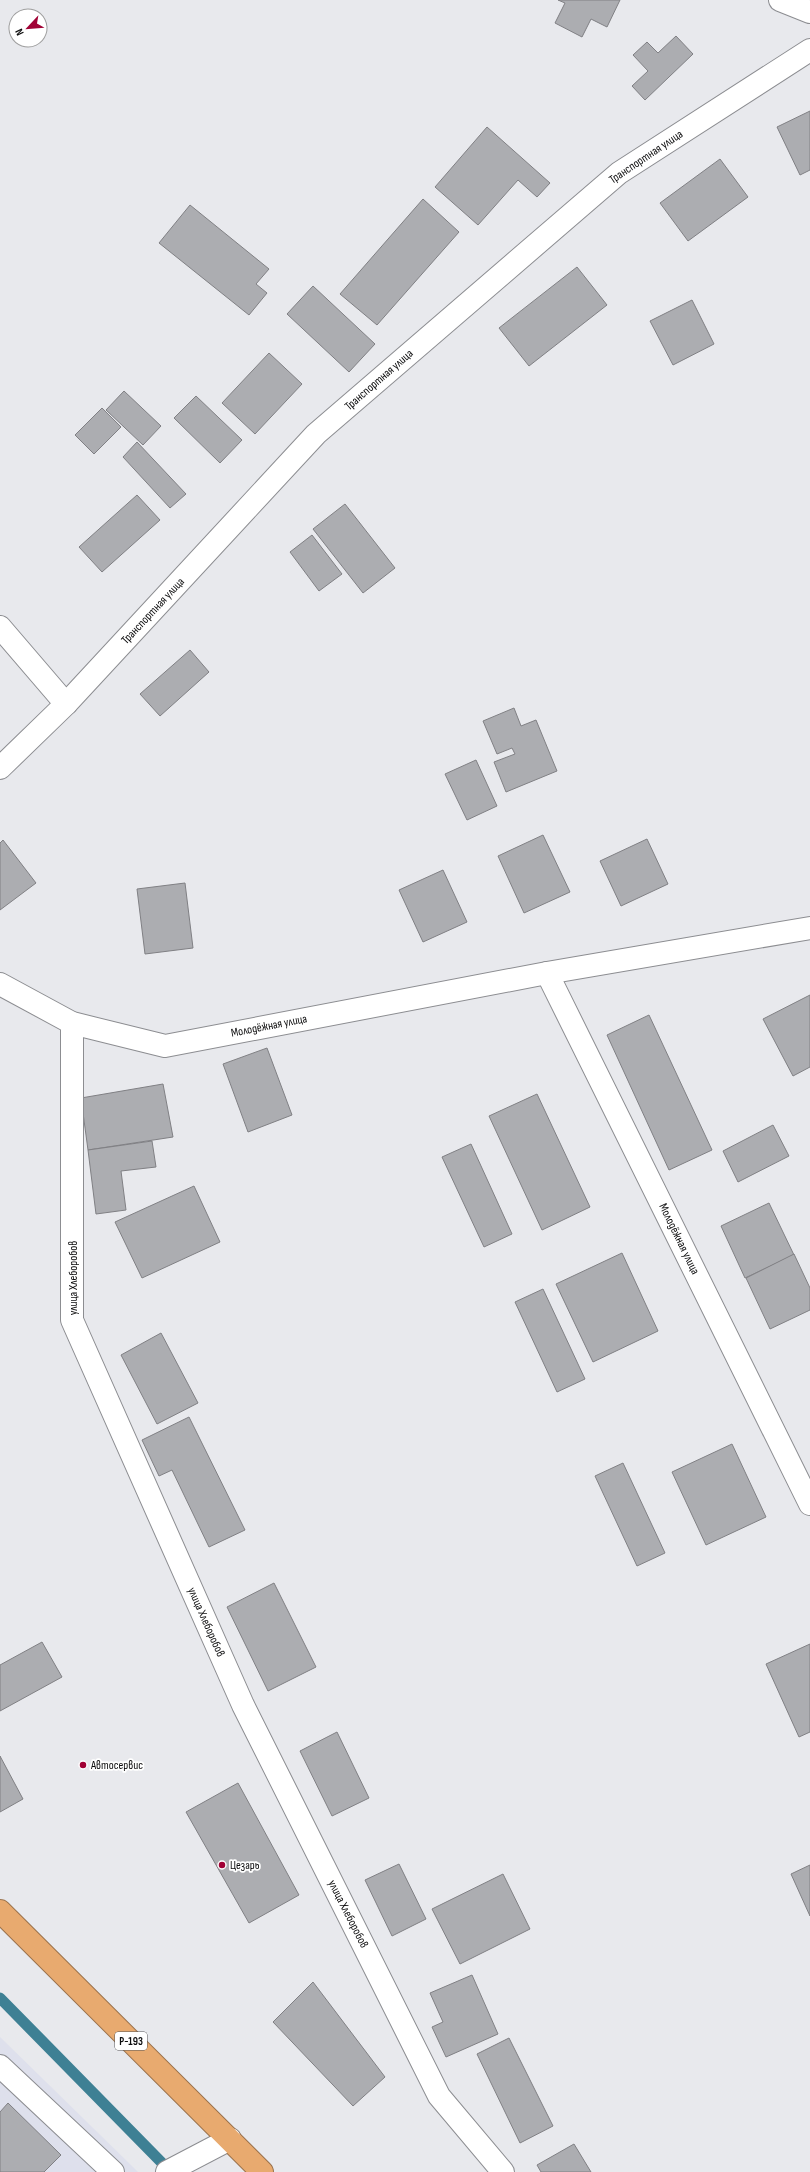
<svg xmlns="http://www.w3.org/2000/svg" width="810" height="2172" viewBox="0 0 810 2172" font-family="'Sofia Sans Condensed',sans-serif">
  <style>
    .built { fill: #dee0ec }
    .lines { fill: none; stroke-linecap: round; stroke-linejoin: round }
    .stream { stroke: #3e8094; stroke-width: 11 }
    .building { fill: #acadb1; stroke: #808084 }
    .minor-casing { stroke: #8c8d91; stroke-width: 24 }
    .highway-casing { stroke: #9b734d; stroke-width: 24 }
    .minor { stroke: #fff; stroke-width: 22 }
    .highway { stroke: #e8aa6f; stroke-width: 22 }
    .poi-dot { fill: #a10135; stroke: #fff; stroke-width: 1.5 }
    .labels { text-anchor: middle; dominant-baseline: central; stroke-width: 3.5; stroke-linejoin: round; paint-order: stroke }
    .shield { fill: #fff; stroke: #555556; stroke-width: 1 }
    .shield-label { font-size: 11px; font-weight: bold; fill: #0c0c0d }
    .street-label { font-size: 12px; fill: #0c0c0d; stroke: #fff }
    .poi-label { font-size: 12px; fill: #0c0c0d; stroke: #fff; text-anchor: start }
  </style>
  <rect width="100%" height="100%" fill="#e8e9ed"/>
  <polygon class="built" points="0,2037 138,2172 0,2172"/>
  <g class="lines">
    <polyline class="stream" points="0,1998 171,2172"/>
  </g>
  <g class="building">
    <polygon points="558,0 620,0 607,27 591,19 582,37 555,23 565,3"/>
    <polygon points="676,36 693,54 645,100 632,86 648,71 633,55 647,42 658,53"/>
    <polygon points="810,111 810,170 800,175 777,127"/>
    <polygon points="487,127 550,183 537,197 518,180 478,225 435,187"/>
    <polygon points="720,159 748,197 688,241 660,203"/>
    <polygon points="423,199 459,232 377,325 340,294"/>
    <polygon points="190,205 269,269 256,284 267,293 249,315 159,243"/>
    <polygon points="577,267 607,305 529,366 499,328"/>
    <polygon points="313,286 375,344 349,372 287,314"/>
    <polygon points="692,300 714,344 673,365 650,321"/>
    <polygon points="269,353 302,384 255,434 222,403"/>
    <polygon points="124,391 161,426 143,445 106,410"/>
    <polygon points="196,396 242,440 220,463 174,418"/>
    <polygon points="102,408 121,427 94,454 75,435"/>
    <polygon points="137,442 186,494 170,508 123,457"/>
    <polygon points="137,495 160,520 102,572 79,547"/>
    <polygon points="345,504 395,568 363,593 313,529"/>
    <polygon points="312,535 342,574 319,591 290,552"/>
    <polygon points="190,650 209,672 160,716 140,694"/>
    <polygon points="514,708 521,726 536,720 557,771 506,792 494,762 515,754 512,748 497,754 483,721"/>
    <polygon points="476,760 497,806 467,820 445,774"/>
    <polygon points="543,835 570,892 524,913 498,856"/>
    <polygon points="647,839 668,884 621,906 600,861"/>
    <polygon points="3,840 36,883 0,910 0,843"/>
    <polygon points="443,870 467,922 423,942 399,890"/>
    <polygon points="185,883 193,948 145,954 137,889"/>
    <polygon points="810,995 810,1067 793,1076 763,1019"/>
    <polygon points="649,1015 712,1150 669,1170 607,1035"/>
    <polygon points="267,1048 292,1115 248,1132 223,1064"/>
    <polygon points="163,1084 173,1137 88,1150 81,1098"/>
    <polygon points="537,1094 590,1207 542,1230 489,1116"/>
    <polygon points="773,1125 789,1156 738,1182 723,1151"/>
    <polygon points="152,1141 156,1167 121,1171 126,1210 96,1214 88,1150"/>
    <polygon points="471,1144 512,1234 484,1247 442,1157"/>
    <polygon points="194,1186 220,1242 142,1278 115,1222"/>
    <polygon points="769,1203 794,1255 745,1278 721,1226"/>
    <polygon points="622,1253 658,1331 593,1362 556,1284"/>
    <polygon points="794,1254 810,1288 810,1310 770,1329 746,1278"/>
    <polygon points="543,1289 585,1379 557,1392 515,1302"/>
    <polygon points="161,1333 198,1403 157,1424 121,1355"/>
    <polygon points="189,1417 245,1530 209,1547 172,1470 159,1476 142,1440"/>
    <polygon points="732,1444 766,1517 706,1545 672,1472"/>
    <polygon points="623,1463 665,1553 637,1566 595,1476"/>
    <polygon points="274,1583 316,1667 268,1691 227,1607"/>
    <polygon points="42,1642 62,1677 0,1711 0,1665"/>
    <polygon points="810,1644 810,1732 799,1737 766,1664"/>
    <polygon points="337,1732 369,1798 332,1816 300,1751"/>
    <polygon points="0,1756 23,1799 0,1812"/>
    <polygon points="238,1783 299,1895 249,1923 186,1812"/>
    <polygon points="399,1864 426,1919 392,1936 365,1880"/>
    <polygon points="810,1865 810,1916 791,1874"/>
    <polygon points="503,1874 530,1929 460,1964 432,1909"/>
    <polygon points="472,1975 498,2034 446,2057 432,2027 443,2022 430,1993"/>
    <polygon points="313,1982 385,2077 353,2106 273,2022"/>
    <polygon points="509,2038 553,2126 520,2143 477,2054"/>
    <polygon points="8,2103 61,2155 44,2172 0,2172 0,2112"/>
    <polygon points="574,2144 591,2172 541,2172 537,2165"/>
  </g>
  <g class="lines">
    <g class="minor-casing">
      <g id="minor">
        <polyline points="780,0 810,12"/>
        <polyline points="0,627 66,704"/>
        <polyline points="0,768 66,704 316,434 619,173 810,50"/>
        <polyline points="547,973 810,1504"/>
        <polyline points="0,984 72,1023 165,1046 547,973 810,928"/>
        <polyline points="72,1023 72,1320 243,1705 439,2096 503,2172"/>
        <polyline points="0,2066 113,2172"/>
        <polyline points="167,2172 230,2139"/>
      </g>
    </g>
    <g class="highway-casing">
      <polyline id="highway" points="0,1911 262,2172"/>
    </g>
    <use href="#minor" class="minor"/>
    <use href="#highway" class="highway"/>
  </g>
  <g class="poi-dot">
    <circle cx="83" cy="1765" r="4"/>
    <circle cx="222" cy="1865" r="4"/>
  </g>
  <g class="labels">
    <rect class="shield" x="115" y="2032" width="32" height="18" rx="3"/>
    <g class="shield-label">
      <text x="131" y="2041">Р-193</text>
    </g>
    <g class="street-label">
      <text transform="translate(646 157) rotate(-34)">Транспортная улица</text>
      <text transform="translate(379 380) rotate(-41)">Транспортная улица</text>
      <text transform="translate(153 611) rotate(-47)">Транспортная улица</text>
      <text transform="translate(269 1026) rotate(-11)">Молодёжная улица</text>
      <text transform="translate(679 1239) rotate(64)">Молодёжная улица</text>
      <text transform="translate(73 1278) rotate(-90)">улица Хлеборобов</text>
      <text transform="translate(206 1622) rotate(66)">улица Хлеборобов</text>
      <text transform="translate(348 1914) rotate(63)">улица Хлеборобов</text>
    </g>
    <g class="poi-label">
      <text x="91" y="1765">Автосервис</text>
      <text x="230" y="1865">Цезарь</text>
    </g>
  </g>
  <g transform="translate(28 28) rotate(244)"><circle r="19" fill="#ffffff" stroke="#9e9e9e"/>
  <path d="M0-3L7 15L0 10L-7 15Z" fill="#a10135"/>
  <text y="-6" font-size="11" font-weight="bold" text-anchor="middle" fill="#0c0c0d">N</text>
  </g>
</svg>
